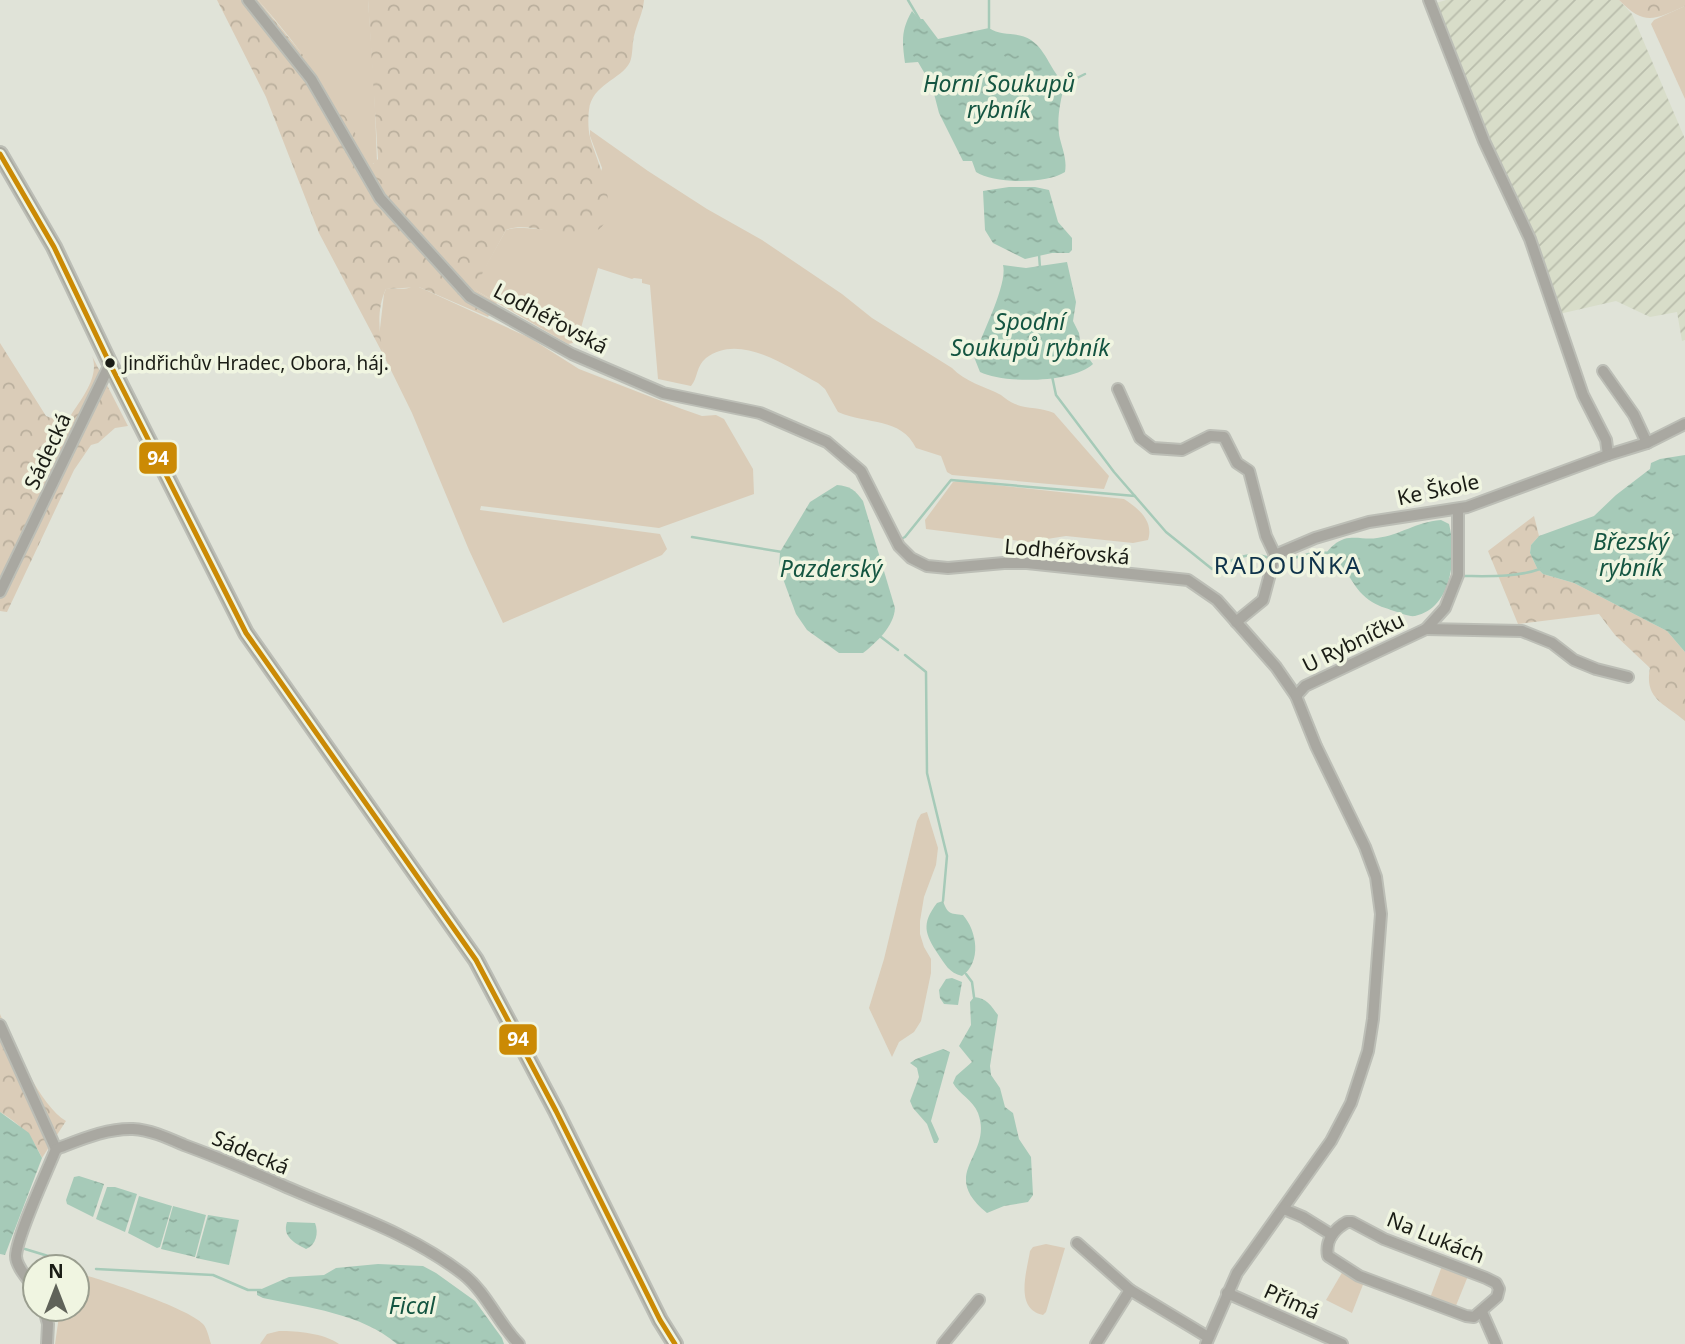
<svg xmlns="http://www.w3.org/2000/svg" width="1685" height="1344" viewBox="0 0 1685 1344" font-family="'Noto Sans',sans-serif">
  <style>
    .industrial { fill: url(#industrial-furrows) }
    .green { fill: #daccb8 }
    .forest { fill: url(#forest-crowns) }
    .water { fill: url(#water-ripples) }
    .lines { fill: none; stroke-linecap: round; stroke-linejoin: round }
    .stream { stroke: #a6cab8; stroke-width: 2.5 }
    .minor-casing { stroke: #bcbeb6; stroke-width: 14 }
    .major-casing { stroke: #bcbeb6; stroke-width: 18 }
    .minor { stroke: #a9a8a1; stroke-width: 10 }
    .major { stroke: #aaaaa1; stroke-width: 14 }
    .bus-1-casing { stroke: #f0f5e1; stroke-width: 10 }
    .bus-1 { stroke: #cb8a04; stroke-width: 5 }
    .bus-dot { fill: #1a1c15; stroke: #f0f5e1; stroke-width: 2.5 }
    .labels { text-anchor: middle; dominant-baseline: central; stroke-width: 7; stroke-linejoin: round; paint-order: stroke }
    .bus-label { font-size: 19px; fill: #1a1c15; stroke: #f0f5e1; text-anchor: start }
    .street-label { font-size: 21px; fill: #1a1c15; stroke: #f0f5e1 }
    .water-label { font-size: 23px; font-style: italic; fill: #145541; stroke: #f0f5e1 }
    .quarter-label { font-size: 24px; letter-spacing: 2px; fill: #0e324a; stroke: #f0f5e1 }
    .line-badge { stroke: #f0f5e1; stroke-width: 2.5 }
    .badge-label { font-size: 19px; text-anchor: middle; font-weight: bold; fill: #fff }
  </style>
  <defs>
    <pattern id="industrial-furrows" width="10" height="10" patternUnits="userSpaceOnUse" patternTransform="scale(1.75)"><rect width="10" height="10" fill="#d8ddc9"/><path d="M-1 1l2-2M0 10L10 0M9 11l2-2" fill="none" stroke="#b9bdac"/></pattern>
    <pattern id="forest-crowns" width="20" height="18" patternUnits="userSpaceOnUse" patternTransform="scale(1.75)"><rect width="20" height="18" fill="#daccb8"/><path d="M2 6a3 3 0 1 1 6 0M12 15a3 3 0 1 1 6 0" fill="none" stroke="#baaf9d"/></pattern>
    <pattern id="water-ripples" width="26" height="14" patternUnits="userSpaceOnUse" patternTransform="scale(1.75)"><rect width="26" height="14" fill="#a6cab8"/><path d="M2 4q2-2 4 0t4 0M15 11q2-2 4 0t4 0" fill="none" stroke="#8ead9d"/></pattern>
  </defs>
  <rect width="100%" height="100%" fill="#e0e3d8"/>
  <polygon class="industrial" points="1446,0 1619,0 1632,14 1685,139 1685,340 1682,341 1677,312 1650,317 1616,301 1559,314 1433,4"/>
  <g class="green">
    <path d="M258,0H368L374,83L377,162L372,164L368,158C338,102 301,48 258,0Z"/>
    <polygon points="1685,6 1685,99 1651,24 1654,20"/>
    <path d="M590,130L648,171L707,209L762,240L842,294L872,318L952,368C965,382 984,386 1001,395C1005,398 1010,402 1015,404C1027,409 1041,407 1054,413L1109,476L1104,489L952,475L947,472L941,456L916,448C901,417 868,425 838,412L825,389L818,383C787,367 740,332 706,358C696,366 698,378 691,386L658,379L650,285L642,283V279L634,278L632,279L598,268L577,342L568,344L477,291L474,287L506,230C522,224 563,234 583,234L602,168L590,136Z"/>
    <path d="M411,287H419L530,338L579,369L682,409L702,416L716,415L724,419L753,469L754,494L659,528L481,506L480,510L660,534L667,549L662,555L503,623L469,550L412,413L384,356L379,337L384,294L386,289C395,287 402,291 411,287Z"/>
    <path d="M958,481L1124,499C1139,509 1154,521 1148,540L1133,543L1066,536L1028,542L926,529L925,520L953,482Z"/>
    <polygon points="927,812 938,848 936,865 924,897 920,921 920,934 924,947 931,959 931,973 921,1021 914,1032 899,1042 892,1057 869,1008 884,959 917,821 921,814"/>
    <path d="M1046,1244L1065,1248L1046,1312L1043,1315C1014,1309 1027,1271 1030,1251L1033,1247Z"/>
    <polygon points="1442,1266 1468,1276 1455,1308 1430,1298"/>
    <polygon points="1343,1271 1364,1282 1352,1313 1326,1300"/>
    <path d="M77,1273C101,1279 188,1308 203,1324C207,1328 209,1338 211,1344H55L60,1309H77Z"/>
    <path d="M279,1331C298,1331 323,1333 339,1344H260L267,1334Z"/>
  </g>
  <g class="forest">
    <path d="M217,0H258L312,66L344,114L373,164L378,159L368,0H644C643,13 637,23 634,36C632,44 633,55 630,62C621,80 592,84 589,110C588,117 588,130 590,137C595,158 625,216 596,231C570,245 532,219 506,230L475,287L477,291L497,303L488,317L419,287L386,289C376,309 379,335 384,356L319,233L266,97Z"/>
    <path d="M1619,0H1685V6C1655,19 1645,27 1619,0Z"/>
    <path d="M0,343L46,416L59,421H66L71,415C82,398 100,376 92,356L128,426L115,428L98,443L91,445L74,470L7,612L0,611Z"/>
    <path d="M1534,516L1539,536L1531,545L1530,553L1537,568L1543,574L1574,583L1667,631L1685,652V721C1664,703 1644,699 1650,668L1615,635L1599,614L1518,624L1488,551Z"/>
    <path d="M0,1014C12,1042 40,1106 66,1121L42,1158C33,1137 20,1124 0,1112Z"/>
  </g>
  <g class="water">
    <path d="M912,11L919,19H923L938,39L989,28C1002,37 1018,31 1031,40C1047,51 1051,72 1065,84C1060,101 1056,122 1060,139C1063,151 1067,160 1065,172C1047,184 994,184 976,172L972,161H963L939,113L932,86L918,62L905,63C902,41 901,30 912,11Z"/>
    <polygon points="1009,187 1035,187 1049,190 1058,222 1072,238 1072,250 1069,253 1052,253 1025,259 993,243 985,230 983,191"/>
    <path d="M1067,262L1076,302L1073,321L1079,333L1081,348L1093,364C1073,383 1004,384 980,372L974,357C982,334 1008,284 1003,265L1026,268Z"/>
    <polygon points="1685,455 1685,652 1667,631 1574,583 1543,574 1537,568 1530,553 1531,545 1539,536 1594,516 1616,495 1650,469 1651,463 1660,459"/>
    <path d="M837,485C850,486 855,490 863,501L895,608C894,626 877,642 863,653H839L807,630L796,614L779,568L780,552L810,502Z"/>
    <path d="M1441,520L1449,524C1457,555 1453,608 1415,616C1409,617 1401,613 1394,611C1386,608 1377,606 1369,600C1350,586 1349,567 1327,552C1332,546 1336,542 1344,539C1356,536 1366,540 1377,538C1401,535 1415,522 1441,520Z"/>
    <path d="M943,901C948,915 950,913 963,915C977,931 982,962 962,976C949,973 945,964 938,954C925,934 921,924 937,903Z"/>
    <polygon points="952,978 962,982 958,1005 944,1004 940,998 939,990 946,979"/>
    <path d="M974,997C987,998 991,1006 998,1015L990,1066L991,1075L1000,1088L1005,1107L1013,1113L1019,1139L1031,1157L1033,1195L1028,1202L1004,1206L987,1213C937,1172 994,1156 978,1113C973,1100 959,1094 953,1083L956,1076L972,1062L959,1046L971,1025L970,1002Z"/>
    <polygon points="943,1049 950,1052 931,1121 939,1139 937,1143 934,1143 927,1124 913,1108 910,1101 919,1077 917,1068 910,1063 916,1059"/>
    <polygon points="0,1112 29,1133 42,1158 5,1255 0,1254"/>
    <polygon points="79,1176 104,1184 93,1217 67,1204 66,1200 74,1177"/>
    <polygon points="107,1187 115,1187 137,1194 125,1232 96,1219"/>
    <polygon points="139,1196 172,1206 160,1247 157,1248 128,1233"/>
    <polygon points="173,1206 206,1215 195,1257 161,1249"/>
    <polygon points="208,1215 239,1220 229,1265 196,1258"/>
    <path d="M287,1222L315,1223C319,1233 316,1245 306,1249C294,1243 282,1236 287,1222Z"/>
    <path d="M378,1264L423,1266L436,1273L475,1301L502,1338L504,1344H397C361,1313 308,1308 263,1298L257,1295V1291L289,1277L324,1275L336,1268Z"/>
  </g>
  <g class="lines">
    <g class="stream">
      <polyline points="908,0 921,22"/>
      <polyline points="989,0 989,28"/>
      <polyline points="1065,84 1085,74"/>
      <polyline points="1039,254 1040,268"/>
      <path d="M1052,376L1056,395L1114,472L1166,532L1212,569C1234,560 1248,549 1272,559"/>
      <polyline points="692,537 782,552"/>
      <polyline points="901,539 905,537 951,480 1135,496"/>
      <polyline points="1278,562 1317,552 1329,553"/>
      <path d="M1460,576C1485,576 1515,578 1540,569"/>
      <polyline points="881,637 898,650"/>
      <polyline points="905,655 926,672 927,773 947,856 943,901"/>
      <polyline points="966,974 972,982 974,997"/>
      <polyline points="25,1249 68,1262"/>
      <polyline points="96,1269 213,1275 248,1290 261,1290"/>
    </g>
    <g class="minor-casing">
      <g id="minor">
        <polyline points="248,0 311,79 380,198 470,297 572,354 663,393 760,413 827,442 861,471 899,546 911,558 927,566 948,568 1004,563 1027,563 1188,580 1217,600 1276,667 1296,696 1316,746 1365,847 1376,877 1381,914 1373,1019 1368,1051 1351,1103 1331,1141 1237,1273 1206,1344"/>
        <polyline points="1429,0 1484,141 1530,239 1583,395 1606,440 1608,455"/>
        <polyline points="1603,371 1634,415 1647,443"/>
        <polyline points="1118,389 1140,438 1153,448 1182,450 1210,436 1224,437 1237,463 1249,471 1266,536 1275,555"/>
        <polyline points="0,592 110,364"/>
        <polyline points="1236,622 1263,600 1275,555 1315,538 1369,522 1467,507 1608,455 1647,443 1685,424"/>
        <polyline points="1426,629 1522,631 1552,643 1574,660 1596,669 1628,677"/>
        <polyline points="1296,696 1305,686 1426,629 1445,608 1458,575 1458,509"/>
        <polyline points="0,1025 56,1149"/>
        <path d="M56,1149C80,1140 107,1128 133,1129C151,1130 168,1138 184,1145C217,1157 250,1171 282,1185C345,1213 407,1231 463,1274C487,1293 498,1323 519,1344"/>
        <polyline points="1284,1209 1303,1217 1332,1235"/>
        <path d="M1347,1222H1352L1384,1239L1486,1278L1496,1283L1499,1289L1497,1297L1474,1317L1466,1316L1359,1276L1328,1256C1325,1241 1334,1229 1347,1222Z"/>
        <polyline points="1077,1243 1130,1290"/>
        <path d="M35,1289C29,1280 16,1267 16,1256C17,1235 47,1172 56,1149"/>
        <polyline points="1227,1293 1342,1344"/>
        <polyline points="44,1309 48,1324 47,1344"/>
        <polyline points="1482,1312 1496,1344"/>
        <polyline points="943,1344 979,1300"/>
        <polyline points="1096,1344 1130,1290 1208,1337"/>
      </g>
    </g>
    <g class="major-casing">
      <polyline id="major" points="0,154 54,247 110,364 246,633 476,960 556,1111 660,1320 675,1344"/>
    </g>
    <use href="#minor" class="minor"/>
    <use href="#major" class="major"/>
    <g class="bus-1-casing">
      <polyline id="bus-1" points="0,154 54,247 110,364 246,633 476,960 556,1111 660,1320 675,1344"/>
    </g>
    <use href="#bus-1" class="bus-1"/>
  </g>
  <circle class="bus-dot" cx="110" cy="363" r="6"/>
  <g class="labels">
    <g class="bus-label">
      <text x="123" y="363">Jindřichův Hradec, Obora, háj.</text>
    </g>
    <g class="street-label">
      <text transform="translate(551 318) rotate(28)">Lodhéřovská</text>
      <text transform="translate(47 451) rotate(-65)">Sádecká</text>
      <text transform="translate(1438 489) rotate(-12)">Ke Škole</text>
      <text transform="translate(1067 551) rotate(5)">Lodhéřovská</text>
      <text transform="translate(1353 642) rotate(-26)">U Rybníčku</text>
      <text transform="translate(251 1152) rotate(23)">Sádecká</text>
      <text transform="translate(1436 1237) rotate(22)">Na Lukách</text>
      <text transform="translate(1292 1301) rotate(24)">Přímá</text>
    </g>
    <g class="water-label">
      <text x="999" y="83">Horní Soukupů<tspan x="999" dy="26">rybník</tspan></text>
      <text x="1030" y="321">Spodní<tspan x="1030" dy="26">Soukupů rybník</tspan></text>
      <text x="1631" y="541">Březský<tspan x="1631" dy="26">rybník</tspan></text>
      <text x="831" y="568">Pazderský</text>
      <text x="412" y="1305">Fical</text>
    </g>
    <g class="quarter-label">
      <text x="1288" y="564">RADOUŇKA</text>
    </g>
  </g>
  <g class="line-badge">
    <rect x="138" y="441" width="40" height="34" rx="7" fill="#cb8a04"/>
    <rect x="498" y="1023" width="40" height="33" rx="7" fill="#cb8a04"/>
  </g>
  <g class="badge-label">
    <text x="158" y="465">94</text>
    <text x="518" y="1046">94</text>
  </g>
  <g transform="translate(56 1288)"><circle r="33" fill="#f0f5e1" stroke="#9a9e8f" stroke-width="2"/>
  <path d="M0-5L12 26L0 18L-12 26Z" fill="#5f6259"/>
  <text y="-10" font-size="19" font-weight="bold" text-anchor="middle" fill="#1a1c15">N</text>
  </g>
</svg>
